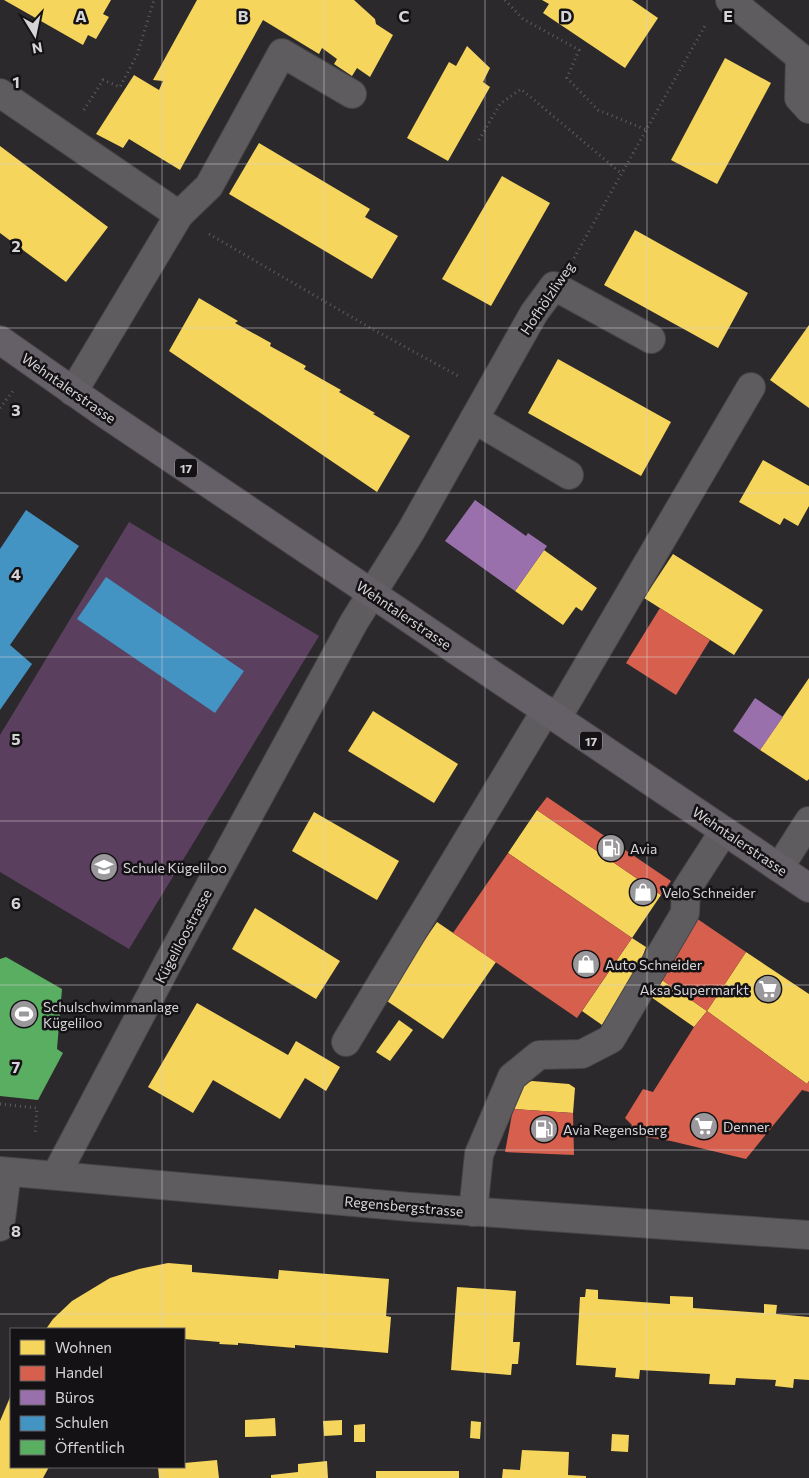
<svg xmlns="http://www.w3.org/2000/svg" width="809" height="1478" viewBox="0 0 809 1478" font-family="Commissioner,sans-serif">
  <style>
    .pitch { fill: #5a3f5e }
    .homes { fill: #f6d55c }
    .shops { fill: #d6604d }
    .offices { fill: #9970ab }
    .schools { fill: #4393c3 }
    .public { fill: #5aae61 }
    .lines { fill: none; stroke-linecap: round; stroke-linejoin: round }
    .minor-casing { stroke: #474548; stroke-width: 30 }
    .major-casing { stroke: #474548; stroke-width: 30 }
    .path { stroke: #5e5c5e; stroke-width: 3; stroke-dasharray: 1 4; stroke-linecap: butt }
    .minor { stroke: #5e5c5f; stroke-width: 28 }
    .major { stroke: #655f67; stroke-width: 28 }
    .grid { fill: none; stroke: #d7d4d8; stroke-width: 1; stroke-opacity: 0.55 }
    .labels { text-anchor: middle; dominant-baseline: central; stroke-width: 5; stroke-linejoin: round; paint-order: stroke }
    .shield { fill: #141214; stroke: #9c9a9d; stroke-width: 1 }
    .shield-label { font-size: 12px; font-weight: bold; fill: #d7d4d8 }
    .street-label { font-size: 14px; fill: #d7d4d8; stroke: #141214 }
    .poi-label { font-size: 14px; fill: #d7d4d8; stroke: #141214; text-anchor: start }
    .grid-label { font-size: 16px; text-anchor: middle; font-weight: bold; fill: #d7d4d8; stroke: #141214; stroke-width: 5; stroke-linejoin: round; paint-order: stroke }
  </style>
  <rect width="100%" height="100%" fill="#2c292d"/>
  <polygon class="pitch" points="129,522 319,636 129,949 0,872 0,735"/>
  <g class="homes">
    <polygon points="4,0 111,0 103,14 109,17 96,39 88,35 83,45"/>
    <polygon points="197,0 354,0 375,19 376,24 393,35 370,77 357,68 352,76 334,64 337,59 322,48 319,54 263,20 180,170 129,139 123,148 96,134 134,75 159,90 163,81 153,80"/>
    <polygon points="542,0 632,0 658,18 625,68 543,13 549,4"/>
    <polygon points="467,46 490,68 483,82 490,87 448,161 407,138 449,62 456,66"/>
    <polygon points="725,58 771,83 717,184 671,160"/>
    <polygon points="259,143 370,209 365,217 398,236 372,279 229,194"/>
    <polygon points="0,146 108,227 66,282 0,233"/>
    <polygon points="502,176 550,203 491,306 442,279"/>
    <polygon points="635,230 748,293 718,348 604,285"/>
    <polygon points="199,298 238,321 235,323 271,343 270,346 306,366 304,369 341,390 339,392 375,413 373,414 410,436 377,492 169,351"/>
    <polygon points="809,325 809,408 770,380"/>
    <polygon points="558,359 671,422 641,476 528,413"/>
    <polygon points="763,460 809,486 809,506 798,526 784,518 780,525 739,502"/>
    <polygon points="544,550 597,588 582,611 576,607 563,625 515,591"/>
    <polygon points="673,554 763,610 734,655 644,598"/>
    <polygon points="809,678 809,779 807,781 760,750"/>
    <polygon points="373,711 458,764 434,803 348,751"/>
    <polygon points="537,810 661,895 632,938 646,947 637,972 602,1025 582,1011 632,938 508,853"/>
    <polygon points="314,812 399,861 377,900 292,851"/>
    <polygon points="255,908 340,961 316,999 232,949"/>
    <polygon points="437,922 496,962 443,1039 384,999"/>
    <polygon points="746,952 809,994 809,1081 807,1084 707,1011 694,1027 651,997 659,978 707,1011"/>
    <polygon points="197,1003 288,1055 296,1041 340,1067 326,1091 305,1078 280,1119 213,1080 193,1113 148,1087"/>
    <polygon points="399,1020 413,1030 390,1061 376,1052"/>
    <polygon points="532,1081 569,1084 575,1088 573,1113 513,1109 516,1094 521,1084"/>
    <polygon points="168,1263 192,1265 192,1272 278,1279 279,1270 389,1279 386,1316 391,1317 388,1353 295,1345 295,1348 238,1343 238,1345 219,1344 220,1342 184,1339 184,1329 46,1329 53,1319 72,1301 110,1278 139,1269"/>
    <polygon points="457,1287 516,1291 513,1342 520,1342 518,1364 512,1364 511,1375 451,1370"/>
    <polygon points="586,1289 598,1290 598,1299 670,1304 670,1296 693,1297 693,1308 764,1313 764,1304 777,1305 776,1314 809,1317 809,1380 794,1379 793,1388 775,1386 776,1380 736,1378 735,1385 709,1384 710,1374 640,1370 639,1379 615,1377 616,1368 576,1365 580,1297 585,1297"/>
    <polygon points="11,1395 11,1467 49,1467 43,1478 0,1478 0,1421"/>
    <polygon points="275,1418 276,1436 245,1437 245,1420"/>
    <polygon points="342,1420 342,1435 324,1436 323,1421"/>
    <polygon points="471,1421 481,1422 480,1439 470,1438"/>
    <polygon points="365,1424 365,1442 354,1442 354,1425"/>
    <polygon points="612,1434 629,1435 628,1452 611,1451"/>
    <polygon points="522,1450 569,1452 568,1475 586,1476 586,1478 502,1478 503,1469 520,1470"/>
    <polygon points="217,1460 219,1478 159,1478 158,1467 184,1467 184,1463"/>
    <polygon points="327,1461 328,1478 271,1478 271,1475 298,1472 298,1464"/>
    <rect x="376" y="1471" width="83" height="7"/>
  </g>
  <g class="shops">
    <polygon points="660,608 710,640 676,695 626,663"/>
    <polygon points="547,797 671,881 661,895 537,810"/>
    <polygon points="508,853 632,938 577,1018 453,933"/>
    <polygon points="696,918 746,952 707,1011 659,978"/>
    <polygon points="707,1011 807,1084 809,1081 809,1092 802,1090 746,1159 671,1141 626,1134 632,1125 625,1118 643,1089 653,1092 694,1027"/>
    <polygon points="513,1109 573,1113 574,1155 505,1152"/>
  </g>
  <g class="offices">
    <polygon points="475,500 526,536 528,533 547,546 515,591 445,541"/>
    <polygon points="755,698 783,717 760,750 733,731"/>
  </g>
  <g class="schools">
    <polygon points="26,510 79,546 10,645 32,664 0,710 0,549"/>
    <polygon points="106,577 244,671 215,713 77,619"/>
  </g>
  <polygon class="public" points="6,957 62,989 57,1049 63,1053 38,1100 0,1096 0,959"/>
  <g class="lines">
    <g class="minor-casing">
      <g id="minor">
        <polyline points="730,0 800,57"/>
        <polyline points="800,57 799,98 809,109"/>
        <polyline points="0,93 179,215 73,392"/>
        <polyline points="179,215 209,186 282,53 352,94"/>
        <polyline points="474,419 569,475"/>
        <polyline points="557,718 751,387"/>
        <polyline points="779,868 809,821"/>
        <polyline points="346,1042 546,710"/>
        <polyline points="0,1171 410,1207 809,1235"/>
        <polyline points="56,1175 169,961 354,622 411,531 534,313 554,286 651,339"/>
        <polyline points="473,1212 479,1154 512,1077 539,1055 582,1054 611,1039 685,913 686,890 724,831"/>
        <polyline points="0,1227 7,1172"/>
      </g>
    </g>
    <g class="major-casing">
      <polyline id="major" points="0,340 104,413 809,888"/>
    </g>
    <g class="path">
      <polyline points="505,0 523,19 579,50 567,78 598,110 647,130"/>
      <polyline points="84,110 103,80 120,87 137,55 154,0"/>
      <polyline points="479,140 500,104 521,89 622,174"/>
      <polyline points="209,234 367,326 460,377"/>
      <polyline points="574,258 706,24"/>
      <polyline points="0,408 13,391"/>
      <polyline points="0,1104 37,1108 35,1135"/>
    </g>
    <use href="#minor" class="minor"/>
    <use href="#major" class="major"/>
  </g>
  <path class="grid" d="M162,0V1329M324,0V1478M485,0V1478M647,0V1478M0,164H809M0,328H809M0,493H809M0,657H809M0,821H809M0,985H809M0,1150H809M0,1314H809M162,1467V1478"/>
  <defs>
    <g id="fuel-disc" transform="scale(1.4375)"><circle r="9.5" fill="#9b989c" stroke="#141214"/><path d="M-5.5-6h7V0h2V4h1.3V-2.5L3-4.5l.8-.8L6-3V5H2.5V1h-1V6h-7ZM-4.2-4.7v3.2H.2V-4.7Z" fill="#fff"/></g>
    <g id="school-disc" transform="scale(1.4375)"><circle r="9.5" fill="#9b989c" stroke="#141214"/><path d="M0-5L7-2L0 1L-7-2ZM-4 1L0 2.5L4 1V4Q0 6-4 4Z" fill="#fff"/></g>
    <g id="shop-disc" transform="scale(1.4375)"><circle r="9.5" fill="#9b989c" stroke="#141214"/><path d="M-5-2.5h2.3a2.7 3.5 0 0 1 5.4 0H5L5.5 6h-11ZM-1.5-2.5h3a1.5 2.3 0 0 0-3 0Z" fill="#fff"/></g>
    <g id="supermarket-disc" transform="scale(1.4375)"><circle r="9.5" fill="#9b989c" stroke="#141214"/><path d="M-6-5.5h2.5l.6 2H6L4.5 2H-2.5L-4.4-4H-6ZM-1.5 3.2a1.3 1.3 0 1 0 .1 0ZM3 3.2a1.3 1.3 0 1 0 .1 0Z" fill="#fff"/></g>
    <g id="stadium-disc" transform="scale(1.4375)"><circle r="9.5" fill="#9b989c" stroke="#141214"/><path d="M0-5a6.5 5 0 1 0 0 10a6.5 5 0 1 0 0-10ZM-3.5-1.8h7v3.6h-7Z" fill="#fff"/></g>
  </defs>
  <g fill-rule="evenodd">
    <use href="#fuel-disc" x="611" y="848"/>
    <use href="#school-disc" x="104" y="867"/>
    <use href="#shop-disc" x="643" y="892"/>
    <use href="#shop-disc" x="586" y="964"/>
    <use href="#supermarket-disc" x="768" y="989"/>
    <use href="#stadium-disc" x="24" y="1014"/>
    <use href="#supermarket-disc" x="704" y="1126"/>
    <use href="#fuel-disc" x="544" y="1129"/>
  </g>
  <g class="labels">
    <g class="shield">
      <rect x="175" y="458.5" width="22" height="19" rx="4"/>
      <rect x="580" y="731.5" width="22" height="19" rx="4"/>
    </g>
    <g class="shield-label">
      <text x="186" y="468">17</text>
      <text x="591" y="741">17</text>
    </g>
    <g class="street-label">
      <text transform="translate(547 298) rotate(-56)">Hofhölzliweg</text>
      <text transform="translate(69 388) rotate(35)">Wehntalerstrasse</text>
      <text transform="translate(404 615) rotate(34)">Wehntalerstrasse</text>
      <text transform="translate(740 841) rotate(34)">Wehntalerstrasse</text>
      <text transform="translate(183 936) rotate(-62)">Kügeliloostrasse</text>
      <text transform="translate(404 1206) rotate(5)">Regensbergstrasse</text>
    </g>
    <g class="poi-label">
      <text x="630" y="848">Avia</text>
      <text x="123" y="867">Schule Kügeliloo</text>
      <text x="662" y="892">Velo Schneider</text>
      <text x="605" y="964">Auto Schneider</text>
      <text x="749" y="989" text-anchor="end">Aksa Supermarkt</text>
      <text x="43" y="1006">Schulschwimmanlage<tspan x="43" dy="16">Kügeliloo</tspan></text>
      <text x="723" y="1126">Denner</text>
      <text x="563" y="1129">Avia Regensberg</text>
    </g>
  </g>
  <g class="grid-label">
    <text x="81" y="22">A</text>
    <text x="243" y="22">B</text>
    <text x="404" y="22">C</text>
    <text x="566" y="22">D</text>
    <text x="728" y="22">E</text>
    <text x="16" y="88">1</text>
    <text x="16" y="252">2</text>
    <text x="16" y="416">3</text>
    <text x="16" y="580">4</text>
    <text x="16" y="745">5</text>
    <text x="16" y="909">6</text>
    <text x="16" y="1073">7</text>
    <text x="16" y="1237">8</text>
  </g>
  <rect x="10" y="1328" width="175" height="140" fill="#141214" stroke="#626062"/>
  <rect x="20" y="1340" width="25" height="15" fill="#f6d55c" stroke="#626062"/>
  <text x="55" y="1353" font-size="15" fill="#d7d4d8">Wohnen</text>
  <rect x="20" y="1366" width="25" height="15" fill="#d6604d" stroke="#626062"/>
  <text x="55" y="1378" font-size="15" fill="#d7d4d8">Handel</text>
  <rect x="20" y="1390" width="25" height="15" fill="#9970ab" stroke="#626062"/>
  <text x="55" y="1403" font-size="15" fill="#d7d4d8">Büros</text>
  <rect x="20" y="1416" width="25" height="15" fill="#4393c3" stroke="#626062"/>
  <text x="55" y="1428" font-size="15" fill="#d7d4d8">Schulen</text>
  <rect x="20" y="1440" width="25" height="15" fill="#5aae61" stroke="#626062"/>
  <text x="55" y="1453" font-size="15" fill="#d7d4d8">Öffentlich</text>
  <g transform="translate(35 35) rotate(170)" stroke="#141214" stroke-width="4" paint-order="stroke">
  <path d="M0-4L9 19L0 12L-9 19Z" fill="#d7d4d8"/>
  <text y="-8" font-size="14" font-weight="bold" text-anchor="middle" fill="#d7d4d8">N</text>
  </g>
</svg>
